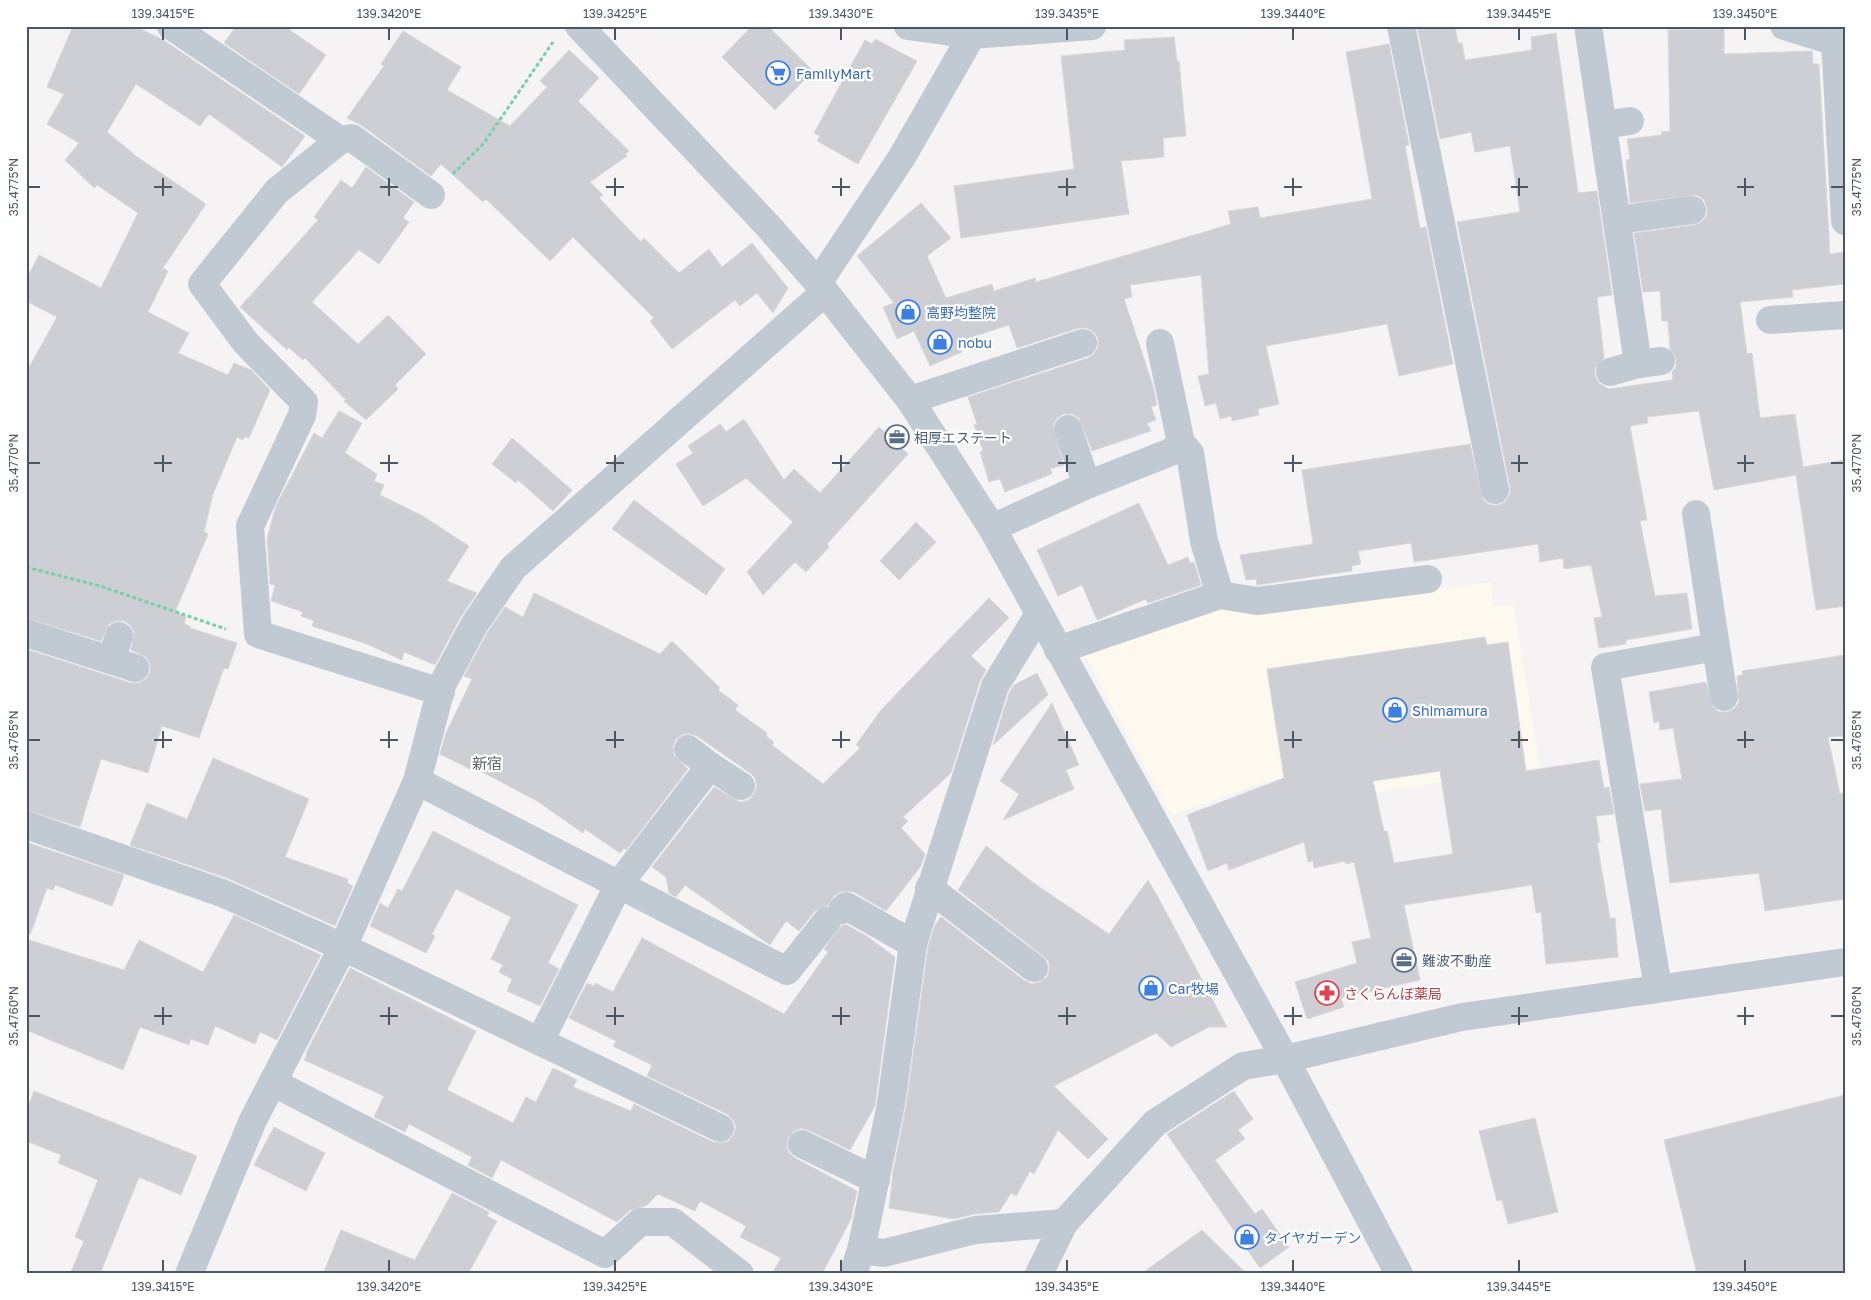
<svg xmlns="http://www.w3.org/2000/svg" width="1871" height="1300" viewBox="0 0 1871 1300" font-family="'Golos Text','Noto Sans JP',sans-serif">
  <style>
    .commercial { fill: #fdf9ef }
    .building { fill: #cdcfd5; stroke: #d7d9de; fill-rule: evenodd }
    .lines { fill: none; stroke-linecap: round; stroke-linejoin: round }
    .path { stroke: #7ad0a6; stroke-width: 3; stroke-dasharray: 4 2.5; stroke-linecap: butt }
    .minor { stroke: #c1cad2; stroke-width: 28 }
    .ticks { fill: none; stroke: #4a5661; stroke-width: 2 }
    .labels { text-anchor: middle; dominant-baseline: central; stroke-width: 4.5; stroke-linejoin: round; paint-order: stroke }
    .shop-label { font-size: 14px; fill: #366cbe; stroke: #fff; text-anchor: start }
    .service-label { font-size: 14px; fill: #4e5e75; stroke: #fff; text-anchor: start }
    .health-label { font-size: 14px; fill: #be3a42; stroke: #fff; text-anchor: start }
    .neighbourhood-label { font-size: 15px; fill: #5f6368; stroke: #fff }
    .neatline { fill: none; stroke: #4a5661; stroke-width: 2 }
    .ticks-label { font-size: 12px; text-anchor: middle; fill: #4a5661 }
  </style>
  <rect width="100%" height="100%" fill="#f5f3f3"/>
  <polygon class="commercial" points="1491,582 1492,606 1514,606 1540,767 1276,808 1267,781 1171,816 1085,656 1214,609 1264,613"/>
  <g class="building">
    <polygon points="73,26 134,26 162,39 305,136 282,167 209,114 200,126 136,84 107,132 136,156 206,204 163,268 168,271 148,312 189,333 178,353 228,375 234,363 251,370 270,390 249,438 245,437 243,440 237,437 213,494 204,532 208,534 175,612 186,617 184,624 190,626 190,628 237,643 228,669 224,668 199,738 162,726 148,773 101,759 80,827 26,810 26,649 131,683 139,683 146,679 150,672 150,665 146,657 131,650 134,632 130,625 124,621 116,621 109,624 101,641 26,618 26,373 57,317 26,301 26,280 39,255 101,288 138,213 97,185 94,188 65,160 79,143 47,124 64,94 47,87"/>
    <polygon points="236,26 284,26 326,55 299,94 224,43"/>
    <polygon points="752,26 768,26 813,71 775,110 722,57"/>
    <polygon points="1417,26 1455,26 1458,43 1462,43 1465,60 1532,50 1531,37 1556,33 1578,193 1597,191 1612,295 1597,297 1604,358 1595,368 1595,376 1599,383 1608,389 1673,380 1672,372 1676,367 1676,358 1670,349 1668,321 1662,321 1660,291 1643,292 1634,233 1694,225 1702,222 1707,215 1707,207 1705,201 1697,195 1630,203 1626,160 1630,159 1627,139 1662,135 1661,132 1670,131 1668,30 1724,29 1724,54 1812,51 1813,64 1819,64 1830,254 1845,252 1845,284 1792,290 1793,297 1740,302 1747,354 1752,353 1760,418 1795,414 1803,467 1845,460 1845,606 1816,610 1796,475 1714,490 1699,411 1647,417 1648,423 1630,426 1647,520 1640,521 1655,596 1687,593 1692,629 1626,640 1626,644 1599,648 1594,618 1602,617 1591,565 1564,569 1563,558 1540,562 1538,544 1414,562 1411,543 1358,551 1361,564 1352,566 1352,571 1257,585 1256,579 1246,580 1240,555 1313,544 1302,470 1470,444 1483,500 1490,505 1498,505 1505,502 1510,494 1510,487 1457,222 1520,212 1510,146 1475,152 1471,132 1440,139"/>
    <polygon points="403,31 461,67 447,90 510,126 547,87 540,81 569,50 599,78 578,101 629,151 625,154 627,156 590,182 603,195 599,198 641,242 644,238 679,273 709,249 722,267 752,243 788,288 773,313 757,293 740,306 735,300 672,349 650,321 654,318 573,237 550,261 486,199 483,202 441,164 431,176 361,125 347,118 384,66 381,64"/>
    <polygon points="1174,37 1177,61 1179,61 1186,136 1163,138 1164,157 1121,161 1129,214 961,238 954,186 1074,169 1061,56 1125,50 1124,40"/>
    <polygon points="875,39 917,61 858,164 817,141 820,136 814,133 865,40 872,44"/>
    <polygon points="1389,44 1409,145 1405,146 1420,228 1426,227 1453,364 1399,376 1387,324 1266,346 1279,404 1258,409 1259,415 1232,421 1231,416 1220,419 1216,403 1205,406 1198,376 1209,374 1201,275 1130,285 1132,297 1124,299 1153,386 1157,405 1151,407 1156,420 1147,423 1151,431 1092,451 1079,418 1072,414 1063,414 1056,419 1053,426 1064,465 1050,469 1052,474 1005,492 1000,479 989,482 980,452 983,451 974,425 977,424 968,397 1088,358 1094,354 1098,347 1098,338 1094,332 1087,328 1079,328 1017,348 1009,325 957,342 962,352 930,366 914,331 897,339 883,307 894,303 857,256 921,203 951,238 927,256 946,298 992,284 994,291 1035,278 1036,282 1231,224 1228,211 1258,207 1260,218 1372,199 1346,52"/>
    <polygon points="366,167 414,202 403,218 409,222 379,264 359,250 312,302 358,344 388,315 426,354 395,385 398,389 366,420 344,401 346,400 305,358 303,360 288,347 287,350 240,307 318,220 314,217 341,180 352,188"/>
    <polygon points="339,411 362,423 345,453 377,474 374,481 384,485 380,495 421,515 469,546 447,581 477,593 460,618 435,665 404,652 402,660 367,644 312,626 314,621 301,616 303,612 271,601 275,585 270,584 267,538 276,506 314,433 322,438"/>
    <polygon points="744,419 784,480 794,469 820,493 879,427 908,454 827,544 829,547 806,572 795,562 763,595 747,572 793,522 746,478 703,506 676,464 693,453 688,446 720,424 726,432"/>
    <polygon points="512,438 572,490 553,511 518,480 516,483 492,464"/>
    <polygon points="634,500 725,569 706,595 612,529"/>
    <polygon points="1139,503 1168,565 1188,557 1190,563 1194,562 1201,585 1148,603 1146,599 1097,620 1082,585 1058,596 1037,550"/>
    <polygon points="916,522 936,542 899,580 880,561"/>
    <polygon points="534,593 660,654 672,641 720,688 718,690 738,705 735,710 767,733 766,736 774,742 772,745 823,784 860,748 856,745 881,710 989,598 1009,618 971,656 986,670 980,681 951,773 903,817 908,821 901,828 925,854 921,866 886,911 854,892 843,891 835,895 827,906 815,911 799,931 786,921 770,945 685,885 676,897 669,893 666,877 652,867 714,787 740,802 749,800 754,794 757,786 755,778 750,773 697,736 690,734 683,734 675,740 673,747 674,755 688,769 626,850 624,848 620,853 585,829 583,833 537,801 471,766 470,769 440,754 446,733 472,679 464,676 487,633 505,607 523,617"/>
    <path d="M1485,637L1487,645L1508,642L1526,771L1599,760L1604,788L1609,787L1614,814L1596,816L1600,842L1597,843L1610,918H1615L1618,957L1546,964L1541,912L1536,913L1532,885L1404,905L1420,980L1341,998L1344,1007L1307,1019L1295,982L1357,963L1352,942L1371,938L1354,862L1346,864L1345,861L1314,868L1313,861L1308,862L1304,842L1229,870L1227,863L1208,871L1187,815L1284,778L1267,669ZM1440,771L1453,854L1394,863L1387,831H1384L1373,781Z"/>
    <polygon points="1845,655 1845,736 1828,737 1840,794 1845,793 1845,899 1765,911 1759,873 1670,883 1661,809 1645,811 1640,784 1682,779 1673,728 1660,730 1659,721 1654,723 1649,692 1706,682 1712,706 1719,712 1727,712 1734,709 1739,702 1737,676 1743,675 1742,671"/>
    <polygon points="1037,673 1048,695 993,745 1009,693 1014,685"/>
    <polygon points="1052,703 1079,765 1066,770 1074,789 1003,820 1019,794 1000,781"/>
    <polygon points="213,758 309,799 285,857 348,879 347,883 353,886 335,926 227,878 130,845 147,803 187,819"/>
    <polygon points="433,831 578,905 548,963 559,969 540,1006 507,991 512,979 499,972 503,965 491,959 511,917 456,889 432,934 435,936 426,953 370,926 380,903 388,908 398,889 402,891"/>
    <polygon points="26,842 124,875 112,906 55,885 53,890 47,888 30,935 26,934"/>
    <polygon points="986,846 1035,884 1109,934 1148,880 1158,897 1227,1027 1209,1027 1171,1047 1156,1033 1054,1086 1108,1139 1088,1159 1058,1130 1034,1174 1030,1171 1016,1196 1011,1193 999,1212 974,1214 954,1219 889,1208 893,1172 906,1106 928,947 935,925 941,917 1025,981 1032,984 1040,982 1047,977 1049,970 1049,962 1043,956 958,890"/>
    <polygon points="234,915 321,955 277,1040 260,1032 255,1044 215,1026 208,1045 191,1039 189,1045 140,1027 123,1070 26,1030 26,939 124,970 139,940 203,972"/>
    <polygon points="842,925 847,925 868,937 895,957 875,1106 850,1150 808,1130 801,1128 794,1131 788,1138 787,1146 789,1153 795,1158 857,1191 851,1219 822,1274 772,1274 781,1258 740,1237 746,1226 700,1201 695,1211 658,1194 646,1206 630,1210 617,1222 501,1160 492,1178 468,1165 472,1157 409,1124 405,1132 374,1117 384,1096 304,1060 307,1054 306,1053 350,968 476,1031 447,1090 513,1123 526,1097 536,1102 553,1068 577,1080 573,1087 631,1111 634,1104 713,1142 722,1143 729,1141 734,1134 736,1127 733,1120 727,1114 647,1076 652,1065 613,1046 616,1041 569,1018 587,983 594,986 595,983 613,992 642,938 784,1014 828,952 824,949"/>
    <polygon points="34,1091 197,1156 181,1195 139,1177 100,1274 70,1274 84,1241 75,1237 98,1180 58,1163 61,1155 26,1141 26,1112"/>
    <polygon points="1234,1091 1253,1119 1238,1130 1245,1139 1215,1160 1255,1214 1262,1209 1289,1247 1260,1268 1167,1134"/>
    <polygon points="1845,1095 1845,1274 1697,1274 1664,1140"/>
    <polygon points="1535,1118 1558,1212 1508,1224 1502,1200 1497,1201 1479,1131"/>
    <polygon points="274,1127 325,1153 306,1191 254,1165"/>
    <polygon points="452,1193 489,1212 487,1216 497,1221 468,1274 323,1274 341,1230 415,1260"/>
    <polygon points="1202,1230 1247,1274 1141,1274"/>
  </g>
  <g class="lines">
    <g class="path">
      <polyline points="453,174 484,143 553,42"/>
      <polyline points="26,567 100,586 226,629"/>
    </g>
    <g class="minor">
      <polyline points="171,26 340,140 352,138 431,195"/>
      <polyline points="579,26 769,227 818,283 910,400 992,528 1285,1059 1399,1274"/>
      <polyline points="908,26 972,35 1092,26"/>
      <polyline points="1401,26 1495,490"/>
      <polyline points="1588,26 1638,364 1661,361"/>
      <polyline points="1784,26 1845,45"/>
      <polyline points="1835,42 1845,221"/>
      <polyline points="1603,125 1630,121"/>
      <polyline points="340,140 277,191 202,284 246,343 304,402 302,415 250,526 258,634 441,692"/>
      <polyline points="1617,220 1692,210"/>
      <polyline points="818,283 902,157 972,35 973,26"/>
      <polyline points="1770,320 1845,315"/>
      <polyline points="1610,372 1638,364"/>
      <polyline points="910,400 1083,343"/>
      <polyline points="1068,429 1087,485"/>
      <polyline points="1181,443 1190,453 1204,541 1220,595"/>
      <polyline points="1696,514 1716,647"/>
      <polyline points="992,528 1087,485 1171,452 1181,443 1160,343"/>
      <polyline points="26,633 135,668"/>
      <polyline points="1058,650 1220,595 1257,601 1428,579"/>
      <polyline points="111,660 119,636"/>
      <polyline points="688,749 710,766"/>
      <polyline points="417,781 787,971 827,921"/>
      <polyline points="26,825 222,893 343,947 720,1128"/>
      <polyline points="929,888 1034,968"/>
      <polyline points="842,910 846,906 913,944"/>
      <polyline points="1658,988 1605,667 1716,647 1724,697"/>
      <polyline points="540,1041 619,884 710,766 741,786"/>
      <polyline points="274,1083 605,1254 640,1222 673,1222 740,1274"/>
      <polyline points="802,1144 876,1180"/>
      <polyline points="861,1250 884,1253 975,1230 1064,1223"/>
      <polyline points="189,1274 253,1120 343,947 417,781 442,685 474,625 513,568 825,292"/>
      <polyline points="853,1274 861,1250 891,1104 913,944 995,686 1039,614"/>
      <polyline points="1039,1274 1064,1223 1155,1123 1243,1066 1285,1059 1462,1017 1845,962"/>
    </g>
  </g>
  <path class="ticks" d="M163,28V40M389,28V40M615,28V40M841,28V40M1067,28V40M1293,28V40M1519,28V40M1745,28V40M163,178V196M389,178V196M615,178V196M841,178V196M1067,178V196M1293,178V196M1519,178V196M1745,178V196M28,187H40M154,187H172M380,187H398M606,187H624M832,187H850M1058,187H1076M1284,187H1302M1511,187H1528M1737,187H1754M1831,187H1844M163,455V472M389,455V472M615,455V472M841,455V472M1067,455V472M1293,455V472M1519,455V472M1745,455V472M28,463H40M154,463H172M380,463H398M606,463H624M832,463H850M1058,463H1076M1284,463H1302M1511,463H1528M1737,463H1754M1831,463H1844M163,731V748M389,731V748M615,731V748M841,731V748M1067,731V748M1293,731V748M1519,731V748M1745,731V748M28,740H40M154,740H172M380,740H398M606,740H624M832,740H850M1058,740H1076M1284,740H1302M1511,740H1528M1737,740H1754M1831,740H1844M163,1007V1025M389,1007V1025M615,1007V1025M841,1007V1025M1067,1007V1025M1293,1007V1025M1519,1007V1025M1745,1007V1025M28,1016H40M154,1016H172M380,1016H398M606,1016H624M832,1016H850M1058,1016H1076M1284,1016H1302M1511,1016H1528M1737,1016H1754M1831,1016H1844M163,1260V1272M389,1260V1272M615,1260V1272M841,1260V1272M1067,1260V1272M1293,1260V1272M1519,1260V1272M1745,1260V1272"/>
  <defs>
    <g id="supermarket-ring" transform="scale(1.25)"><circle r="9.5" fill="#fff" stroke="#3f7fe0" stroke-width="1.5"/><path d="M-6-5.5h2.5l.6 2H6L4.5 2H-2.5L-4.4-4H-6ZM-1.5 3.2a1.3 1.3 0 1 0 .1 0ZM3 3.2a1.3 1.3 0 1 0 .1 0Z" fill="#3f7fe0"/></g>
    <g id="shop-ring" transform="scale(1.25)"><circle r="9.5" fill="#fff" stroke="#3f7fe0" stroke-width="1.5"/><path d="M-5-2.5h2.3a2.7 3.5 0 0 1 5.4 0H5L5.5 6h-11ZM-1.5-2.5h3a1.5 2.3 0 0 0-3 0Z" fill="#3f7fe0"/></g>
    <g id="office-ring" transform="scale(1.25)"><circle r="9.5" fill="#fff" stroke="#5c6f8a" stroke-width="1.5"/><path d="M-6-3h4V-5.5h4V-3h4V5H-6ZM-1-4.5V-3h2v-1.5ZM-6 0V1H6V0Z" fill="#5c6f8a"/></g>
    <g id="pharmacy-ring" transform="scale(1.25)"><circle r="9.5" fill="#fff" stroke="#e0444e" stroke-width="1.5"/><path d="M-2-6h4v4h4v4h-4v4h-4v-4h-4v-4h4Z" fill="#e0444e"/></g>
  </defs>
  <g fill-rule="evenodd">
    <use href="#supermarket-ring" x="778" y="73"/>
    <use href="#shop-ring" x="908" y="312"/>
    <use href="#shop-ring" x="940" y="342"/>
    <use href="#office-ring" x="897" y="437"/>
    <use href="#shop-ring" x="1395" y="710"/>
    <use href="#office-ring" x="1404" y="960"/>
    <use href="#shop-ring" x="1151" y="988"/>
    <use href="#pharmacy-ring" x="1327" y="993"/>
    <use href="#shop-ring" x="1247" y="1237"/>
  </g>
  <g class="labels">
    <g class="shop-label">
      <text x="796" y="73">FamilyMart</text>
      <text x="926" y="312">高野均整院</text>
      <text x="958" y="342">nobu</text>
      <text x="1412" y="710">Shimamura</text>
      <text x="1168" y="988">Car牧場</text>
      <text x="1264" y="1237">タイヤガーデン</text>
    </g>
    <g class="service-label">
      <text x="914" y="437">相厚エステート</text>
      <text x="1422" y="960">難波不動産</text>
    </g>
    <g class="health-label">
      <text x="1344" y="993">さくらんぼ薬局</text>
    </g>
    <g class="neighbourhood-label">
      <text x="487" y="763">新宿</text>
    </g>
  </g>
  <rect width="1871" height="1300" fill="none" stroke="#ffffff" stroke-width="55"/>
  <rect x="28" y="28" width="1816" height="1244" class="neatline"/>
  <g class="ticks-label">
    <text x="163" y="18">139.3415°E</text>
    <text x="389" y="18">139.3420°E</text>
    <text x="615" y="18">139.3425°E</text>
    <text x="841" y="18">139.3430°E</text>
    <text x="1067" y="18">139.3435°E</text>
    <text x="1293" y="18">139.3440°E</text>
    <text x="1519" y="18">139.3445°E</text>
    <text x="1745" y="18">139.3450°E</text>
    <text transform="translate(14 187) rotate(-90)" y="4">35.4775°N</text>
    <text transform="translate(1857 187) rotate(-90)" y="4">35.4775°N</text>
    <text transform="translate(14 463) rotate(-90)" y="4">35.4770°N</text>
    <text transform="translate(1857 463) rotate(-90)" y="4">35.4770°N</text>
    <text transform="translate(14 740) rotate(-90)" y="4">35.4765°N</text>
    <text transform="translate(1857 740) rotate(-90)" y="4">35.4765°N</text>
    <text transform="translate(14 1016) rotate(-90)" y="4">35.4760°N</text>
    <text transform="translate(1857 1016) rotate(-90)" y="4">35.4760°N</text>
    <text x="163" y="1291">139.3415°E</text>
    <text x="389" y="1291">139.3420°E</text>
    <text x="615" y="1291">139.3425°E</text>
    <text x="841" y="1291">139.3430°E</text>
    <text x="1067" y="1291">139.3435°E</text>
    <text x="1293" y="1291">139.3440°E</text>
    <text x="1519" y="1291">139.3445°E</text>
    <text x="1745" y="1291">139.3450°E</text>
  </g>
</svg>
